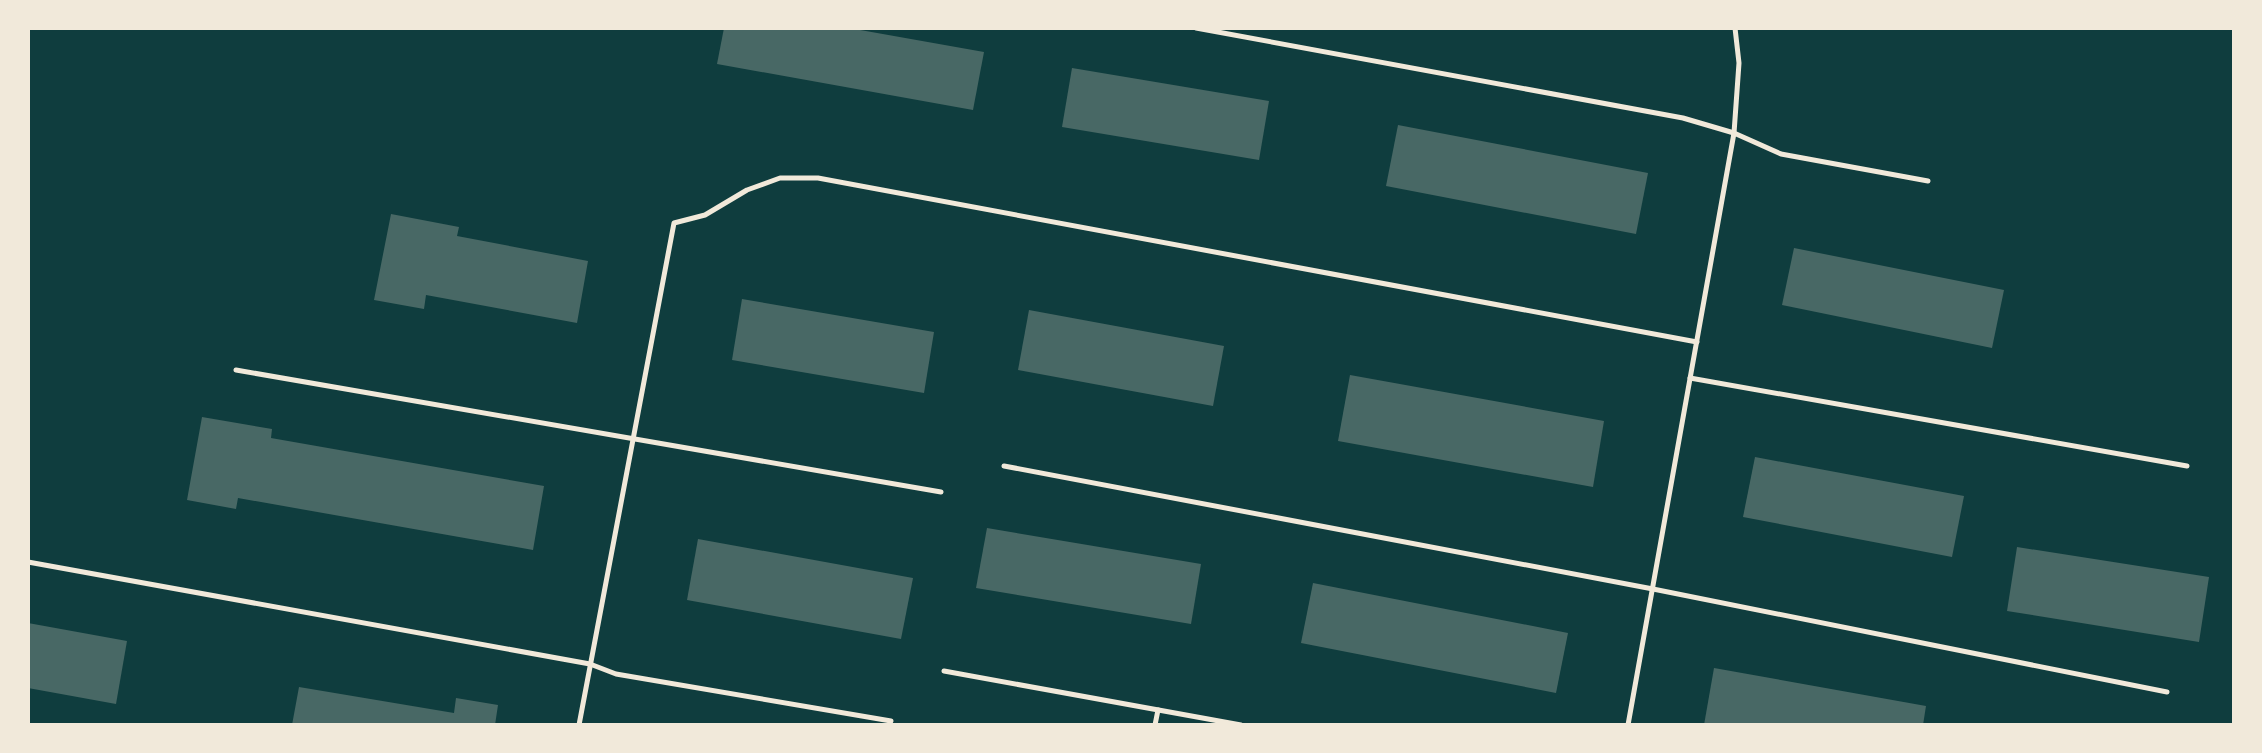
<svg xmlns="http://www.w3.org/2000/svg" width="2262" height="753" viewBox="0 0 2262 753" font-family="Quicksand,sans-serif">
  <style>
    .building { fill: #486865 }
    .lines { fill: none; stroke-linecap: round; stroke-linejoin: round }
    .service { stroke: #f1e9da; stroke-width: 5 }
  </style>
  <rect width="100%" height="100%" fill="#0f3d3e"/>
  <g class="building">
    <polygon points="724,28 849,28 984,52 973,110 717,64"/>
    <polygon points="1072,68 1269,101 1259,160 1062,127"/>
    <polygon points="1398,125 1648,173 1636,234 1386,186"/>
    <polygon points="391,214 459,227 457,236 588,261 577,323 426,295 424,309 374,300"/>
    <polygon points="1794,248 2004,290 1992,348 1782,305"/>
    <polygon points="742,299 934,332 924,393 732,360"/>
    <polygon points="1029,310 1224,346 1213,406 1018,370"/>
    <polygon points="1350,375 1604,421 1593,487 1338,441"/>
    <polygon points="202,417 272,429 271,438 544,486 533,550 238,498 236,509 187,500"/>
    <polygon points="1755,457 1964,496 1952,557 1743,517"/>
    <polygon points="987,528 1201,564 1191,624 976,588"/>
    <polygon points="698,539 913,578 901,639 687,600"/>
    <polygon points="2017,547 2209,577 2199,642 2007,611"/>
    <polygon points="1313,583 1568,633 1556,693 1301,643"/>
    <polygon points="28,623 127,641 116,704 28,688"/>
    <polygon points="1714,668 1926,706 1923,725 1704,725"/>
    <polygon points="299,687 454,713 456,698 498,705 495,725 292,725"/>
  </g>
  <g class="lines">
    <g class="service">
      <polyline points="1196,28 1683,118 1734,133 1781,154 1928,181"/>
      <polyline points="236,370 941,492"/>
      <polyline points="1690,378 2187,466"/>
      <polyline points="1004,466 1653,589 2167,692"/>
      <polyline points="28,562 590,664 616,674 891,721"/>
      <polyline points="944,671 1241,725"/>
      <polyline points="579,725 674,223 705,215 747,190 780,178 818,178 1697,342"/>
      <polyline points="1155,725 1158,710"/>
      <polyline points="1628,725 1734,133 1739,63 1735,28"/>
    </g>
  </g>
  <rect width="2262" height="753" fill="none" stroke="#f1e9da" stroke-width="60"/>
</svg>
